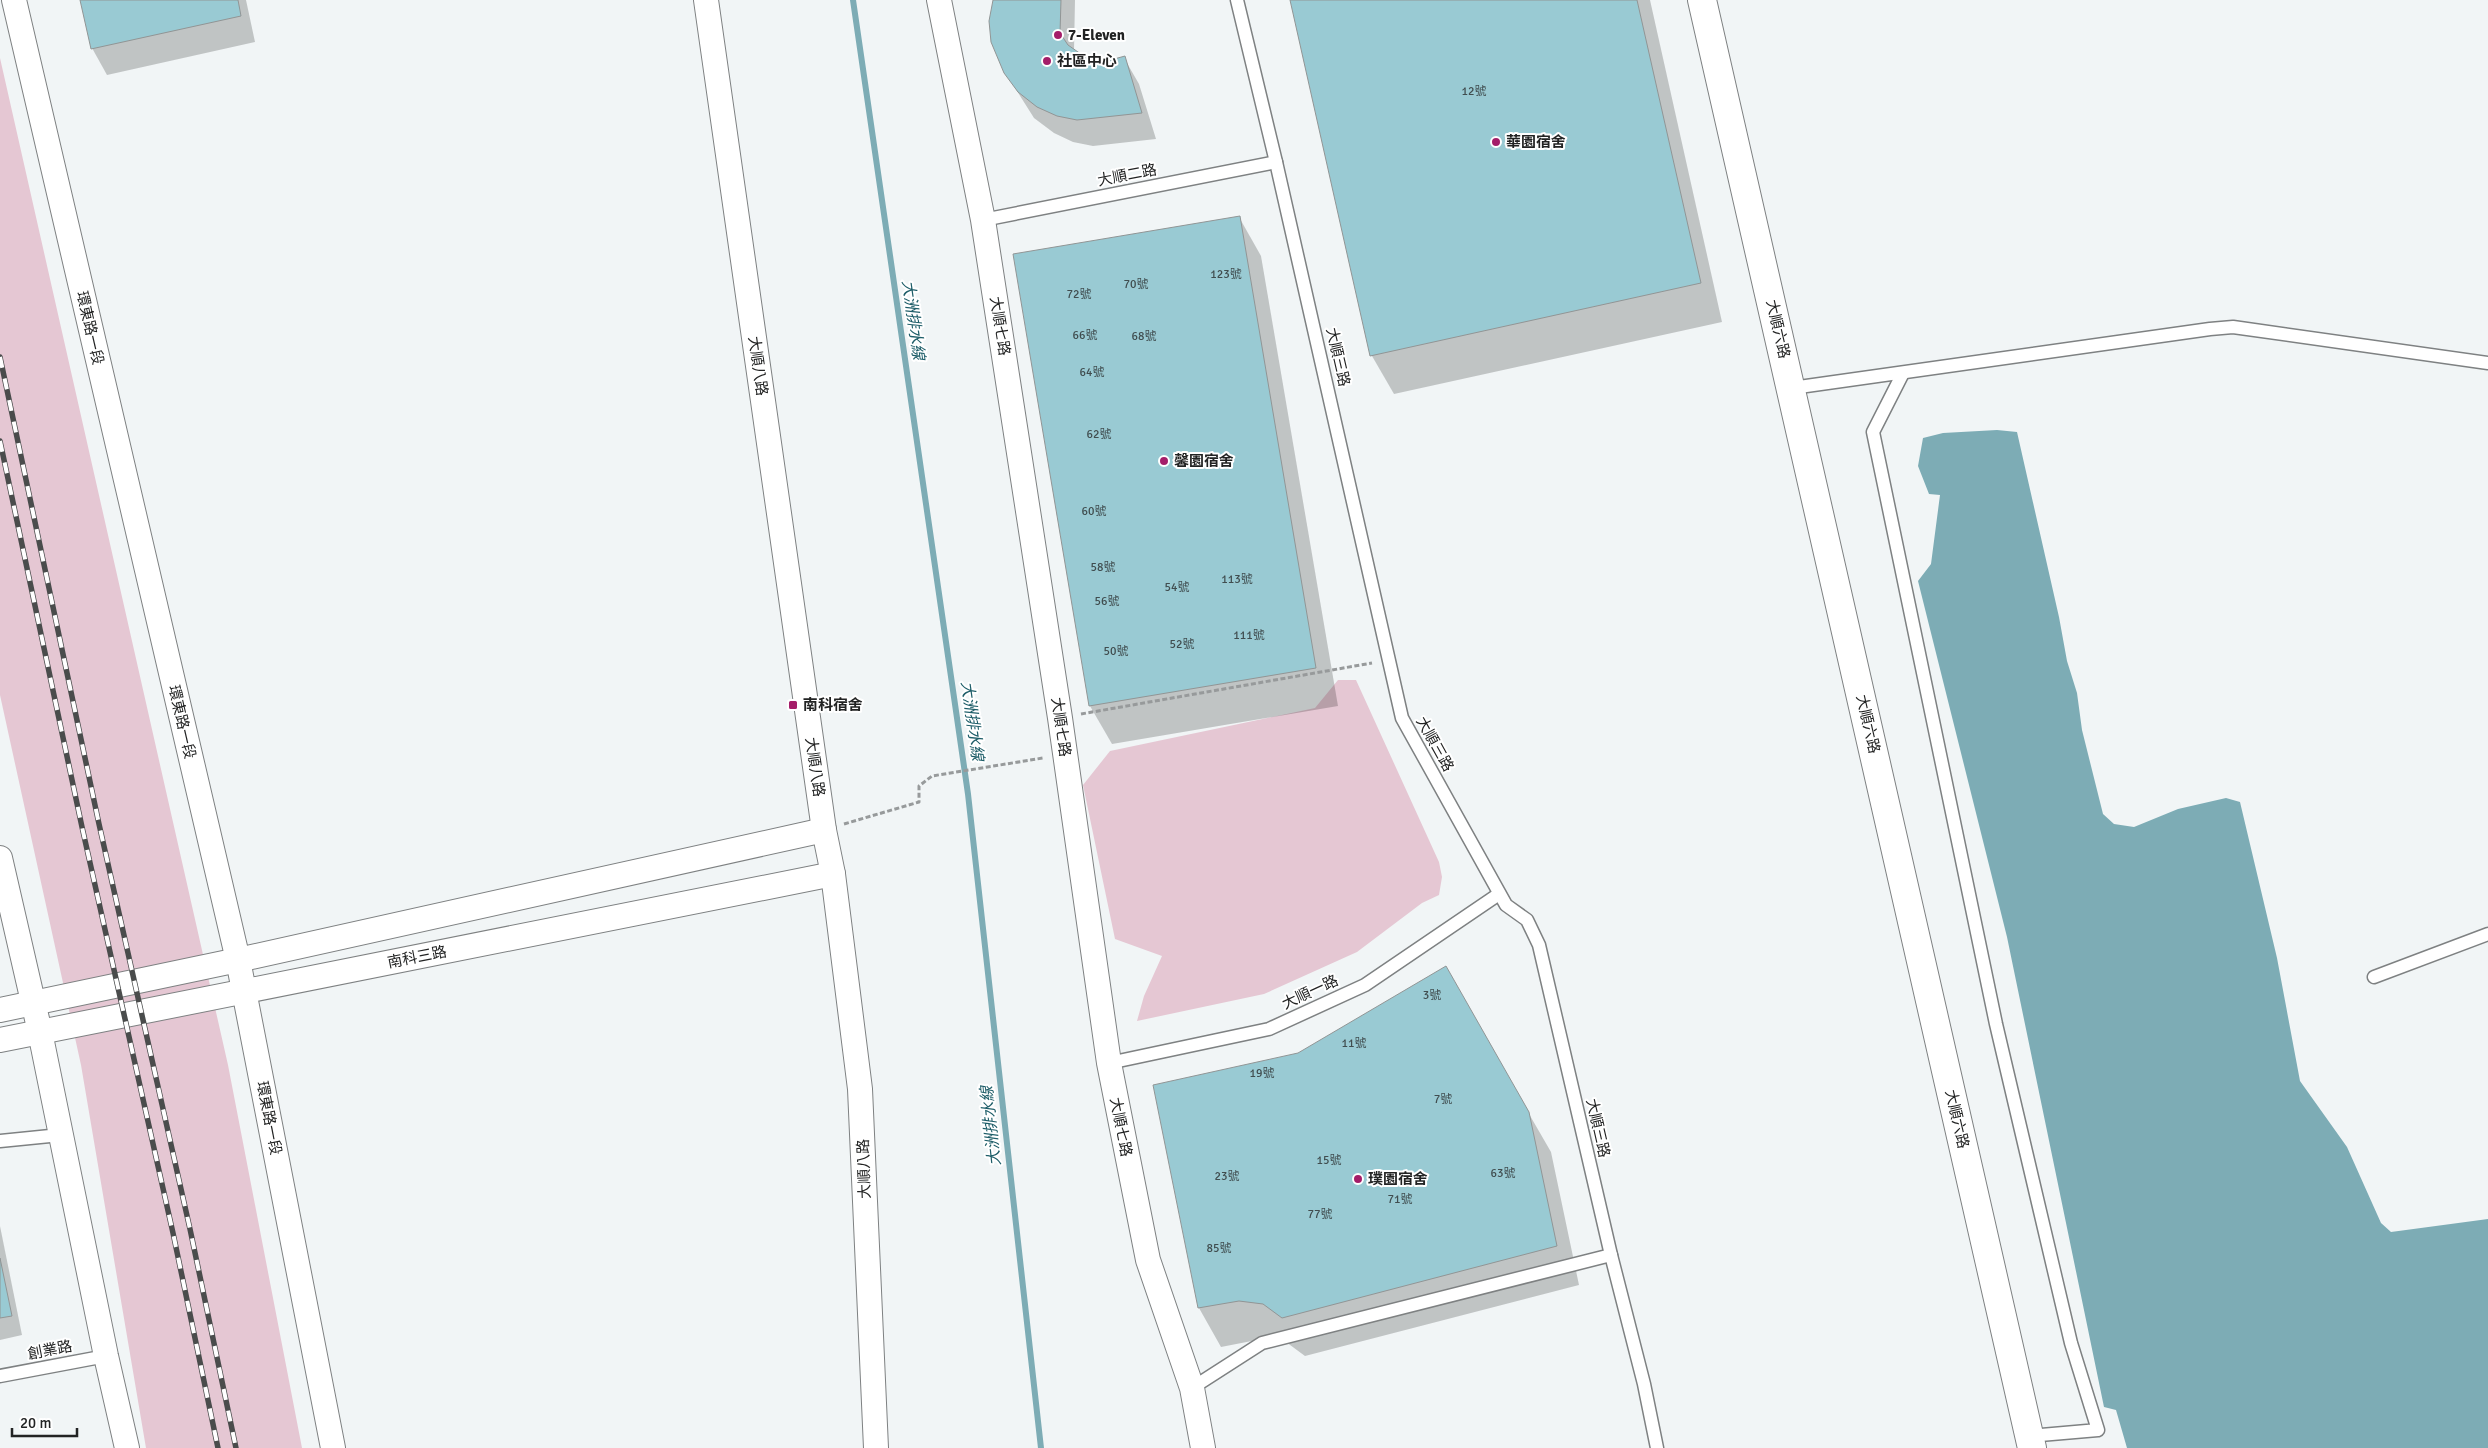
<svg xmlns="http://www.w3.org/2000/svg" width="2488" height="1448" viewBox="0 0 2488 1448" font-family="Signika,'Noto Sans TC',sans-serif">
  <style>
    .green { fill: #e5c7d3 }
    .water { fill: #7dacb5 }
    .shadow { fill: #0003 }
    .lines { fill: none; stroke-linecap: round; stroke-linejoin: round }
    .stream { stroke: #7dacb5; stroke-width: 6 }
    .building { fill: #99cad3; stroke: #919595 }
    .lane-casing { stroke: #7e8182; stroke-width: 15 }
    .street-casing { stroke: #7e8182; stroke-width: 26 }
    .secondary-casing { stroke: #7e8182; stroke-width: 30 }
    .path { stroke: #979a9b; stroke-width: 3; stroke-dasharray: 5 2.5; stroke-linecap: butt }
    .lane { stroke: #fff; stroke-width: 12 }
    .street { stroke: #fff; stroke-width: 24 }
    .secondary { stroke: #fff; stroke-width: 28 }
    .rail-casing { stroke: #4a4c4c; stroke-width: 5.5 }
    .rail { stroke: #fff; stroke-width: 4; stroke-dasharray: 11; stroke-linecap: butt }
    .poi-dot { fill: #a41d69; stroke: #fff; stroke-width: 2 }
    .labels { text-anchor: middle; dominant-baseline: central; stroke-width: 4; stroke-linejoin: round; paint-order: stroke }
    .number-label { font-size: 12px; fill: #404d4f }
    .poi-label { font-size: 15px; font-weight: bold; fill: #222323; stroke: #fff; text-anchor: start }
    .street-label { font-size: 15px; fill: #222323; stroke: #fff }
    .water-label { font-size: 16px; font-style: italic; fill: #1d5d68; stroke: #fff }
  </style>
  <rect width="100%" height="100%" fill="#f1f5f6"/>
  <g class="green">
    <polygon points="0,58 228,1065 302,1448 146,1448 81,1065 0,695"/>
    <polygon points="1338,680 1356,680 1439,862 1442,877 1439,895 1422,903 1357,952 1264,994 1137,1021 1144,996 1162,956 1115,939 1083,785 1110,751 1315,708"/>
  </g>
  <polygon class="water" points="1997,430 2017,432 2059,617 2067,661 2077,693 2082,730 2103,814 2114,824 2134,827 2178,809 2226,798 2240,802 2277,958 2300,1081 2347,1147 2381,1223 2391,1232 2488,1219 2488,1448 2127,1448 2116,1410 2104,1407 2007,937 1918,581 1931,564 1940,495 1929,494 1918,466 1923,438 1943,433"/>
  <g class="shadow">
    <polygon points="82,0 246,0 255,42 107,75 92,48"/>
    <polygon points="994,0 1075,0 1074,51 1088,60 1103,63 1124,58 1139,84 1156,139 1093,146 1073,142 1054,133 1034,118 1005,72"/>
    <polygon points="1292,0 1650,0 1722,322 1394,394 1372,356"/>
    <polygon points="1239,217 1261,256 1338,706 1112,744 1090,706"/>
    <polygon points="1445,968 1551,1152 1579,1285 1305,1356 1286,1342 1262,1339 1221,1347 1199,1308 1154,1086 1299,1054"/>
    <polygon points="0,1226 22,1335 0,1340"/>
  </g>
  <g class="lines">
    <polyline class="stream" points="853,0 968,794 1041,1448"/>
  </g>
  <g class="building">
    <polygon points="80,0 238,0 241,16 91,49"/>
    <polygon points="993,0 1061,0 1060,33 1068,45 1088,59 1103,62 1125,56 1142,113 1077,120 1057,116 1037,107 1018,92 1004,73 991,42 989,21"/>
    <polygon points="1290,0 1637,0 1701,283 1370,356"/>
    <polygon points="1240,216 1316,668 1089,706 1013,254"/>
    <polygon points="1446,966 1529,1112 1557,1246 1282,1318 1263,1304 1239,1301 1198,1308 1153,1085 1298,1053"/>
    <polygon points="0,1258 12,1316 0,1318"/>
  </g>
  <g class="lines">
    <g class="lane-casing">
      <g id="lane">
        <polyline points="1237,0 1276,162 1402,718 1506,905 1527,920 1539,945 1611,1255 1644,1384 1657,1448"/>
        <polyline points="983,220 1276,162"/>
        <polyline points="1903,373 1873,432 1996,1024 2071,1343 2098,1430 2029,1436"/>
        <polyline points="1792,388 2210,329 2233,327 2488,363"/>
        <polyline points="2374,977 2488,934"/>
        <polyline points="1109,1063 1269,1029 1365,985 1499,894"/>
        <polyline points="0,1141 60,1135"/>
        <polyline points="0,1376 106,1356"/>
        <polyline points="1192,1388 1262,1343 1611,1255"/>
      </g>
    </g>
    <g class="street-casing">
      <g id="street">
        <polyline points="14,0 238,960 333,1448"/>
        <polyline points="706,0 824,830 833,874 860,1089 876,1448"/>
        <polyline points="939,0 983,220 1060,718 1109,1063 1148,1260 1192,1388 1203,1448"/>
        <polyline points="0,858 40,1032 106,1356 127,1448"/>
        <polyline points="0,1010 238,960 824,830"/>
        <polyline points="0,1040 833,874"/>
      </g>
    </g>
    <g class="secondary-casing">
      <polyline id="secondary" points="1702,0 2032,1448"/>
    </g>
    <g class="path">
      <polyline points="1081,714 1372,663"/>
      <polyline points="844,824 919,802 919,786 932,776 1043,758"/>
    </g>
    <use href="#lane" class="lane"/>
    <use href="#street" class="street"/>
    <use href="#secondary" class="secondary"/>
    <g class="rail-casing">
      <g id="rail">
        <polyline points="0,357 99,824 190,1229 236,1448"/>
        <polyline points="0,441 82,827 173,1233 218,1448"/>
      </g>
    </g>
    <use href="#rail" class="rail"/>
  </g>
  <g class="poi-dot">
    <circle cx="1058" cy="35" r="5"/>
    <circle cx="1047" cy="61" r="5"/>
    <circle cx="1496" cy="142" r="5"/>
    <circle cx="1164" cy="461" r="5"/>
    <rect x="788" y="700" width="10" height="10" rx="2.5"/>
    <circle cx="1358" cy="1179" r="5"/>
  </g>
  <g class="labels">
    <g class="number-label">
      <text x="1474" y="91">12號</text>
      <text x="1226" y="274">123號</text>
      <text x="1136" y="284">70號</text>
      <text x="1079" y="294">72號</text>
      <text x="1085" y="335">66號</text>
      <text x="1144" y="336">68號</text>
      <text x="1092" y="372">64號</text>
      <text x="1099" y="434">62號</text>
      <text x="1094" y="511">60號</text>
      <text x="1103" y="567">58號</text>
      <text x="1237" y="579">113號</text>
      <text x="1177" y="587">54號</text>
      <text x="1107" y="601">56號</text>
      <text x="1249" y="635">111號</text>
      <text x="1182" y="644">52號</text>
      <text x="1116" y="651">50號</text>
      <text x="1432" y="995">3號</text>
      <text x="1354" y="1043">11號</text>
      <text x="1262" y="1073">19號</text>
      <text x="1443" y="1099">7號</text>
      <text x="1329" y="1160">15號</text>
      <text x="1503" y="1173">63號</text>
      <text x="1227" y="1176">23號</text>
      <text x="1400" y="1199">71號</text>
      <text x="1320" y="1214">77號</text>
      <text x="1219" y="1248">85號</text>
    </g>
    <g class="poi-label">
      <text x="1068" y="35">7-Eleven</text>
      <text x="1057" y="61">社區中心</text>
      <text x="1506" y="142">華園宿舍</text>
      <text x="1174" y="461">馨園宿舍</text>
      <text x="803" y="705">南科宿舍</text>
      <text x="1368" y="1179">璞園宿舍</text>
    </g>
    <g class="street-label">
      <text transform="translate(1127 175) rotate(-11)">大順二路</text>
      <text transform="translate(1000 326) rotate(81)">大順七路</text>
      <text transform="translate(90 328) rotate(77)">環東路一段</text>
      <text transform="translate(1778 329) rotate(77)">大順六路</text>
      <text transform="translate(1338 357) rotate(77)">大順三路</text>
      <text transform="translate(758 366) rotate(82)">大順八路</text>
      <text transform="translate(182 722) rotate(77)">環東路一段</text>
      <text transform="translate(1868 724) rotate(77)">大順六路</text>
      <text transform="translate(1061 727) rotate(82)">大順七路</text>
      <text transform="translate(1435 744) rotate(61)">大順三路</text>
      <text transform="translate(815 767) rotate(82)">大順八路</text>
      <text transform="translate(417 957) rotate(-11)">南科三路</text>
      <text transform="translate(1310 992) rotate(-25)">大順一路</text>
      <text transform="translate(269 1118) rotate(79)">環東路一段</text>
      <text transform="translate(1957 1119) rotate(77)">大順六路</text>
      <text transform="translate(1121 1127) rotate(79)">大順七路</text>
      <text transform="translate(1598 1128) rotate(77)">大順三路</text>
      <text transform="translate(864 1169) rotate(-92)">大順八路</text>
      <text transform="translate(50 1350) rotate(-11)">創業路</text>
    </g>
    <g class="water-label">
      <text transform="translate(913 320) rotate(82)">大洲排水線</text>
      <text transform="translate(972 721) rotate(82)">大洲排水線</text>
      <text transform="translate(991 1126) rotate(-96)">大洲排水線</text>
    </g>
  </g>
  <path d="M12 1428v8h65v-8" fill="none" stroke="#222323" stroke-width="2.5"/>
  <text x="20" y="1428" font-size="15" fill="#222323" stroke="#ffffff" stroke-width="4" paint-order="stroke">20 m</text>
</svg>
